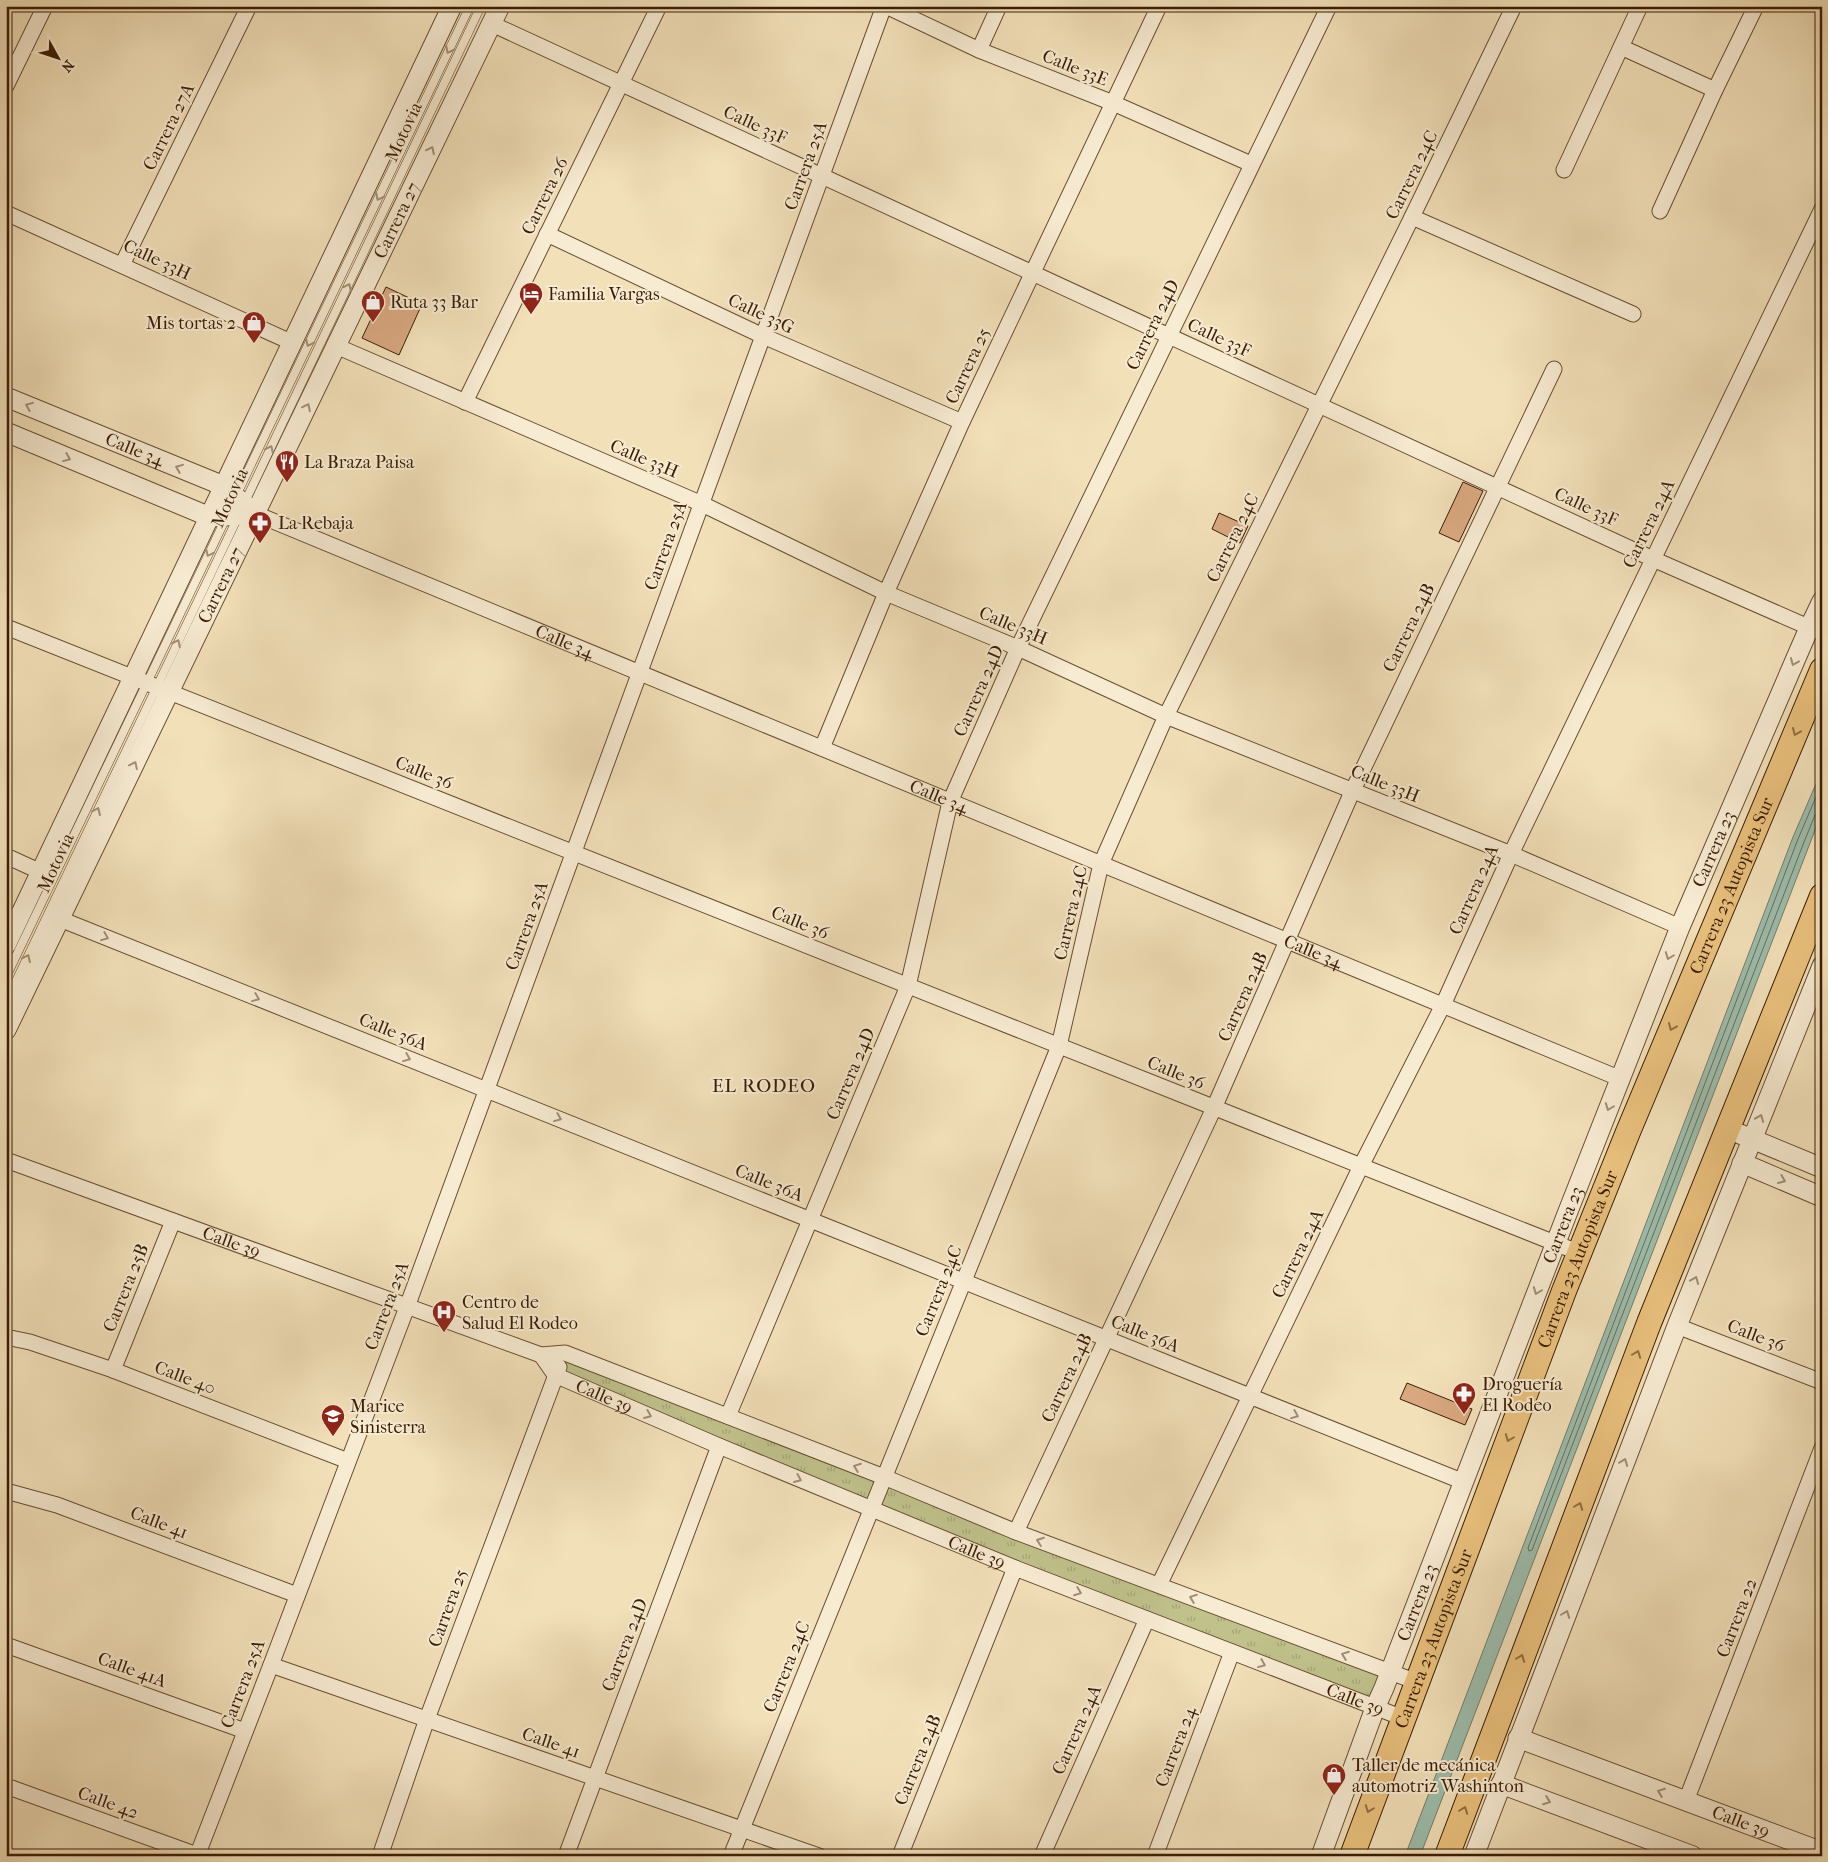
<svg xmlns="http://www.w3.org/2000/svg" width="1828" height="1862" viewBox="0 0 1828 1862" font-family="'IM FELL French Canon',serif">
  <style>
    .grass { fill: url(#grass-tufts); stroke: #7e6f48 }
    .water { fill: #9cbdac; stroke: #757d69 }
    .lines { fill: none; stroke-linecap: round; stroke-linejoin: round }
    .shore { stroke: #6c6d58; stroke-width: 1 }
    .building { fill: #d9a880; stroke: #3b1d04 }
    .service-casing { stroke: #694e31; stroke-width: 9 }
    .minor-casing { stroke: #694e31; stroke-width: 17 }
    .tertiary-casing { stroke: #694e31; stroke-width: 21 }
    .primary-casing { stroke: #3b1d04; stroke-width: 26 }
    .service { stroke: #f7ebd2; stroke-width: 8 }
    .minor { stroke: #f7ebd2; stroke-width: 15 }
    .tertiary { stroke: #f7ebd2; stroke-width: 19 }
    .primary { stroke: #e9c07c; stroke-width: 24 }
    .oneway { stroke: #a28e75 }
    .oneway2 { stroke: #926e40 }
    .labels { text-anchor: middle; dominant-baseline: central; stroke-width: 4; stroke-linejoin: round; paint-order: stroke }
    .street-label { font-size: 18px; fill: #3b1d04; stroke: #f7ebd2 }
    .poi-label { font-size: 18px; fill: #3b1d04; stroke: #f7ebd2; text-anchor: start }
    .neighbourhood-label { font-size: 19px; letter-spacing: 1px; fill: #3b1d04; stroke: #f7ebd2 }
  </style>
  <defs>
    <pattern id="grass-tufts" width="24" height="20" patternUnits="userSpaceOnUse" patternTransform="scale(1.25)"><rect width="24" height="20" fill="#c0c18b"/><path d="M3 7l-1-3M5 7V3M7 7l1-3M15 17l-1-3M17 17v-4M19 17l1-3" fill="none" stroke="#a6a576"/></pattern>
  </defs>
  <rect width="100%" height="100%" fill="#f2e0b9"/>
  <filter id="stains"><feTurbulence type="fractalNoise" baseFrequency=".004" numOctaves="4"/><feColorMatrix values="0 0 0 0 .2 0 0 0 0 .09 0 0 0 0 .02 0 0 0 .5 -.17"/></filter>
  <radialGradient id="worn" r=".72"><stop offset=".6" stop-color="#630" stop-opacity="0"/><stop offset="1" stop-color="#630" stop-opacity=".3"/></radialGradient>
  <polygon class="grass" points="565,1353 1390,1673 1375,1708 555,1375"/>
  <polygon class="water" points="1822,770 1822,812 1420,1856 1405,1856 1793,837"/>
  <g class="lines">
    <polyline class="shore" points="1822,783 1798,839 1528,1548 1529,1551 1532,1550 1804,842 1815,815 1822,812"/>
  </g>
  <g class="building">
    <polygon points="386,287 422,304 399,355 362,338"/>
    <polygon points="1463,482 1483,491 1459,542 1439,533"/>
    <polygon points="1219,513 1248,526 1240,543 1212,529"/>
    <polygon points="1407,1383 1472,1409 1465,1425 1400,1399"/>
  </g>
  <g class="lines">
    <g class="service-casing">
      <g id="service">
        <polyline points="236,496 470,6"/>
        <polyline points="244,504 481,6"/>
        <polyline points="6,977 226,518"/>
        <polyline points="6,1002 238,517"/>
      </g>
    </g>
    <g class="minor-casing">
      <g id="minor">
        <polyline points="886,6 979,50 1113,103 1251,164"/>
        <polyline points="492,24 1653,559 1822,633"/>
        <polyline points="1621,47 1715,90"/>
        <polyline points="979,50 999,6"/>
        <polyline points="6,86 45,6"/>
        <polyline points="1564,170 1640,6"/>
        <polyline points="1660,211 1715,90 1756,6"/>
        <polyline points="6,213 293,343"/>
        <polyline points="1412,217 1633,314"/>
        <polyline points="547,234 763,336 962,422"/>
        <polyline points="122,265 249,6"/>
        <polyline points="336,346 702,504 886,593 1018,648 1166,716 1511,854 1680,927"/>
        <polyline points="465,402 659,6"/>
        <path id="s1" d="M256,514L1621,1079"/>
        <polyline points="6,627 1580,1253"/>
        <polyline points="822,748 886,593 962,422 1159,6"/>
        <polyline points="6,856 41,872"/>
        <polyline points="60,919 1464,1482"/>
        <path id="s2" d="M6,1160L541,1355L565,1353L884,1477L1016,1532L1417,1682"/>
        <polyline points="1677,1326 1822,1382"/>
        <polyline points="6,1337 30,1342 113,1370 348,1461"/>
        <path id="s3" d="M541,1355L555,1375L719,1446L1015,1568L1403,1718"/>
        <polyline points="113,1370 173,1221"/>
        <polyline points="728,1416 908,986 950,802 1018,648 1329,6"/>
        <polyline points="6,1491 57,1505 297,1595"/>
        <polyline points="1016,1532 1214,1108 1352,792 1554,369"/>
        <polyline points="1159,1585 1361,1166 1443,1005 1511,854 1822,209"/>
        <polyline points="6,1645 245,1731"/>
        <polyline points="271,1665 819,1856"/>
        <polyline points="6,1786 197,1855"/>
        <polyline points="1686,1801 1822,1448"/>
        <polyline points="197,1856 271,1665 407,1307 884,6"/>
        <polyline points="380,1856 427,1719 559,1367"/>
        <polyline points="566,1856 719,1446"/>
        <polyline points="731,1856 1059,1046 1101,864 1166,716 1412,217 1514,6"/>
        <polyline points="900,1856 1015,1568"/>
        <polyline points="1042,1856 1147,1619"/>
        <polyline points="1155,1856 1232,1652"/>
      </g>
    </g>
    <g class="tertiary-casing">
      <g id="tertiary">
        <path id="s4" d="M6,397L214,482L224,487L256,514"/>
        <polyline points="6,432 210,517 256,514"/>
        <polyline points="6,945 452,6"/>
        <path id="s5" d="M6,1030L500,6"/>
        <polyline points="1740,1134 1822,1168"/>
        <polyline points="1742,1163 1822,1197"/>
        <path id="s6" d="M1518,1738L1822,1852"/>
        <polyline points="1501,1784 1693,1856"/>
        <path id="s7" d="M1321,1856L1375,1708L1384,1688L1567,1214L1680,927L1809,628L1822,601"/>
        <polyline points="1474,1856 1677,1326 1822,966"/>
      </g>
    </g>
    <g class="primary-casing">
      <g id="primary">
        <path id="s8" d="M1352,1856L1564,1291L1628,1132L1822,670"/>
        <polyline points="1447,1856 1649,1323 1822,896"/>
      </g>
    </g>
    <use href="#service" class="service"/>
    <use href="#minor" class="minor"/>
    <use href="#tertiary" class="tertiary"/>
    <use href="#primary" class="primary"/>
  </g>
  <defs><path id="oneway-chevron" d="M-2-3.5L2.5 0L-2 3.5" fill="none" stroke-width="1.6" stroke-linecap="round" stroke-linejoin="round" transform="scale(1.25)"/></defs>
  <g class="oneway">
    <use href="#oneway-chevron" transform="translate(449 50) rotate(116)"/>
    <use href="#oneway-chevron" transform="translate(431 150) rotate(-64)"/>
    <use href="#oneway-chevron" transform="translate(379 197) rotate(116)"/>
    <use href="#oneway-chevron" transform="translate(348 287) rotate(-64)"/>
    <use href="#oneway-chevron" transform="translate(309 343) rotate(116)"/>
    <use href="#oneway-chevron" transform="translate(29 406) rotate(-158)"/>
    <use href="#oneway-chevron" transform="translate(307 407) rotate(-64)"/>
    <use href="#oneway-chevron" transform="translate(270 449) rotate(-64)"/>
    <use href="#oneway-chevron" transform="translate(67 458) rotate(22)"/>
    <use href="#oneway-chevron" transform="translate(179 468) rotate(-158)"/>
    <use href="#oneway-chevron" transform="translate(209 553) rotate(116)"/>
    <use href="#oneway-chevron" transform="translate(177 643) rotate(-64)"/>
    <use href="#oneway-chevron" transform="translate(1794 662) rotate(113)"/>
    <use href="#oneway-chevron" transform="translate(134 765) rotate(-64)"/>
    <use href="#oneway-chevron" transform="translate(97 811) rotate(-65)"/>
    <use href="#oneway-chevron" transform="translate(105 937) rotate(22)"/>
    <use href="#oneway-chevron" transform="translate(1669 956) rotate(111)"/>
    <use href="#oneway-chevron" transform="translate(27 958) rotate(-65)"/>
    <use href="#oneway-chevron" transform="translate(256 998) rotate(22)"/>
    <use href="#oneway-chevron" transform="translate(407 1058) rotate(22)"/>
    <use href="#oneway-chevron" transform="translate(1609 1107) rotate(111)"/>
    <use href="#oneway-chevron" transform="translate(558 1118) rotate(22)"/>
    <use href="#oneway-chevron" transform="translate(1760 1118) rotate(-68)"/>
    <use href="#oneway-chevron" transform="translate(1782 1180) rotate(23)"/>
    <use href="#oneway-chevron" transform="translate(1695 1280) rotate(-68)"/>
    <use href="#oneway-chevron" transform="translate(1537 1291) rotate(111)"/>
    <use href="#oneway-chevron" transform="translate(648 1415) rotate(23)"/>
    <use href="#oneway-chevron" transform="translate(1295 1415) rotate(22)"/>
    <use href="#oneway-chevron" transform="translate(1624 1462) rotate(-69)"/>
    <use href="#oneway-chevron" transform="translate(857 1467) rotate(-159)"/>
    <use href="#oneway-chevron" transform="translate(798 1479) rotate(23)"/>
    <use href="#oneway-chevron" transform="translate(1040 1541) rotate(-160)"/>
    <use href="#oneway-chevron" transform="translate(1078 1592) rotate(21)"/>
    <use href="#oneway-chevron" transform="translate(1193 1598) rotate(-159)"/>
    <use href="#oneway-chevron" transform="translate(1566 1614) rotate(-69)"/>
    <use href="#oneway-chevron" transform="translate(1345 1655) rotate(-159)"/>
    <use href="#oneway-chevron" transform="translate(1262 1664) rotate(22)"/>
    <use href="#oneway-chevron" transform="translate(1661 1792) rotate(-159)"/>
    <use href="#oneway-chevron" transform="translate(1547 1801) rotate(21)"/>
  </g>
  <g class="oneway2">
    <use href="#oneway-chevron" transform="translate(1796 732) rotate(113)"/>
    <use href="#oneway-chevron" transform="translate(1672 1027) rotate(113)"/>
    <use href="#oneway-chevron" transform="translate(1637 1354) rotate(-69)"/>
    <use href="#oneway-chevron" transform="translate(1509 1438) rotate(111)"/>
    <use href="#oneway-chevron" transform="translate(1579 1506) rotate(-69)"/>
    <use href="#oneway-chevron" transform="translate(1521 1658) rotate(-69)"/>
    <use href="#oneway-chevron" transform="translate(1369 1809) rotate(111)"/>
    <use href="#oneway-chevron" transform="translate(1464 1810) rotate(-69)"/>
  </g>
  <defs>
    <g id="hotel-pin" transform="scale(1.25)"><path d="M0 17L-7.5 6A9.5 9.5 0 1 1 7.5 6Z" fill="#8f2418" stroke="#f7ebd2"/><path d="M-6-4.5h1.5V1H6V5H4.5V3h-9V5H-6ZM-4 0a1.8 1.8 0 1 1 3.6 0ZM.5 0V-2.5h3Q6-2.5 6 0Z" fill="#fff"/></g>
    <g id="shop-pin" transform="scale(1.25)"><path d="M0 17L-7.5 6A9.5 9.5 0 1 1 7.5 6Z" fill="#8f2418" stroke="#f7ebd2"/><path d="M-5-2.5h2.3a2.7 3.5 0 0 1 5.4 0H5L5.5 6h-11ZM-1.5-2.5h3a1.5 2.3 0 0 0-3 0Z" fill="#fff"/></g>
    <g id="restaurant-pin" transform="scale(1.25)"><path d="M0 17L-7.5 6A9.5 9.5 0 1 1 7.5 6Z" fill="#8f2418" stroke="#f7ebd2"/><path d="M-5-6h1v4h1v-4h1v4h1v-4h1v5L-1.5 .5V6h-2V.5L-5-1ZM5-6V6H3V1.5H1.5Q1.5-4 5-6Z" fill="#fff"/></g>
    <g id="pharmacy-pin" transform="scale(1.25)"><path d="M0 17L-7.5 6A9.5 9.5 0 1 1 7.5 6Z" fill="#8f2418" stroke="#f7ebd2"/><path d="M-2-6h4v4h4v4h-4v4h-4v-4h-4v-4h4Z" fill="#fff"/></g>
    <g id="hospital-pin" transform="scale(1.25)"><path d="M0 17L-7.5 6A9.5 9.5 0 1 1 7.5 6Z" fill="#8f2418" stroke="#f7ebd2"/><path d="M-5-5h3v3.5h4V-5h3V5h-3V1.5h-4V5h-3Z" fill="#fff"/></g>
    <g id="school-pin" transform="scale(1.25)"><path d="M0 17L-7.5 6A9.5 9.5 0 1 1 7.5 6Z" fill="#8f2418" stroke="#f7ebd2"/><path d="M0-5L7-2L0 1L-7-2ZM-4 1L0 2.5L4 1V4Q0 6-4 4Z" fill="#fff"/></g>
  </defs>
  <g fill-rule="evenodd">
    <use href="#hotel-pin" x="531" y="294"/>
    <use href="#shop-pin" x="373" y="302"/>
    <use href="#shop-pin" x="254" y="323"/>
    <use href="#restaurant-pin" x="287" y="462"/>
    <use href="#pharmacy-pin" x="260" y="523"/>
    <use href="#hospital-pin" x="444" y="1312"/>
    <use href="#pharmacy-pin" x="1464" y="1394"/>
    <use href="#school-pin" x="333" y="1416"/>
    <use href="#shop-pin" x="1334" y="1775"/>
  </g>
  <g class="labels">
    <g class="street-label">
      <text transform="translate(1075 68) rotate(22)">Calle 33E</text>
      <text transform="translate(755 125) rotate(25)">Calle 33F</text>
      <text transform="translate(169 127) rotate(-64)">Carrera 27A</text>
      <text transform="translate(404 132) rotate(-65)">Motovia</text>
      <text transform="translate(806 166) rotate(-70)">Carrera 25A</text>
      <text transform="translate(1412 175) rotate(-64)">Carrera 24C</text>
      <text transform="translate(545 196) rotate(-64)">Carrera 26</text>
      <text stroke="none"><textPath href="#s5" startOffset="899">Carrera 27</textPath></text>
      <text transform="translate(157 260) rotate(25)">Calle 33H</text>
      <text transform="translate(761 314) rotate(25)">Calle 33G</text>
      <text transform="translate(1153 325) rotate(-64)">Carrera 24D</text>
      <text transform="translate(1219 338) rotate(25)">Calle 33F</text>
      <text transform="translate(968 366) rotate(-65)">Carrera 25</text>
      <text stroke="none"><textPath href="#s4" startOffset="139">Calle 34</textPath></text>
      <text transform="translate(644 459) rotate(23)">Calle 33H</text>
      <text transform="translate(230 498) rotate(-65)">Motovia</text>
      <text transform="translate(1586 507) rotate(25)">Calle 33F</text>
      <text transform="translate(1649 524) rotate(-64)">Carrera 24A</text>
      <text transform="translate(1233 538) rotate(-64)">Carrera 24C</text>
      <text transform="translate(666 546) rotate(-70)">Carrera 25A</text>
      <text stroke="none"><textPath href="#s5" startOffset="494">Carrera 27</textPath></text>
      <text transform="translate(1013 626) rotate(23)">Calle 33H</text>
      <text transform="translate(1409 628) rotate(-64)">Carrera 24B</text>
      <text stroke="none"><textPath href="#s1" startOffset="334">Calle 34</textPath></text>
      <text transform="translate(979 691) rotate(-66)">Carrera 24D</text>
      <text transform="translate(424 773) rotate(22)">Calle 36</text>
      <text transform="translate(1385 784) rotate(22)">Calle 33H</text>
      <text stroke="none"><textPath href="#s1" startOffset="739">Calle 34</textPath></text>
      <text stroke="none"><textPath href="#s7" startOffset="1081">Carrera 23</textPath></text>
      <text transform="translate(56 863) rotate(-65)">Motovia</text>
      <text stroke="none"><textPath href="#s8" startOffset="1042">Carrera 23 Autopista Sur</textPath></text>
      <text transform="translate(1474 890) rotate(-66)">Carrera 24A</text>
      <text transform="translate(1071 913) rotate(-77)">Carrera 24C</text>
      <text transform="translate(800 923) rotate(22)">Calle 36</text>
      <text transform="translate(527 926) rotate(-70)">Carrera 25A</text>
      <text stroke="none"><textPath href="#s1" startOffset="1144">Calle 34</textPath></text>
      <text transform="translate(1243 997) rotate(-66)">Carrera 24B</text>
      <text transform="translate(393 1032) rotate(22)">Calle 36A</text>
      <text transform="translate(1176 1073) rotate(22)">Calle 36</text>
      <text transform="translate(851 1074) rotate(-67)">Carrera 24D</text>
      <text transform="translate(769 1183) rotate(22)">Calle 36A</text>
      <text stroke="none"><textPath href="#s7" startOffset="676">Carrera 23</textPath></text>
      <text stroke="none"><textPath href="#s2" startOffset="240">Calle 39</textPath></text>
      <text transform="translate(1298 1254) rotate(-64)">Carrera 24A</text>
      <text stroke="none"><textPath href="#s8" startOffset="638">Carrera 23 Autopista Sur</textPath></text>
      <text transform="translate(126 1288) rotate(-68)">Carrera 25B</text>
      <text transform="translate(939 1291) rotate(-68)">Carrera 24C</text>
      <text transform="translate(387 1306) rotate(-69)">Carrera 25A</text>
      <text transform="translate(1145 1334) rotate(22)">Calle 36A</text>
      <text transform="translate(1756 1336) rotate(21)">Calle 36</text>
      <text transform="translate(185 1378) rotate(21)">Calle 40</text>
      <text transform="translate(1067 1378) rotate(-65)">Carrera 24B</text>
      <text stroke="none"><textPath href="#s3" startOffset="78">Calle 39</textPath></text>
      <text transform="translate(159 1523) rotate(21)">Calle 41</text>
      <text stroke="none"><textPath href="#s3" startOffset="482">Calle 39</textPath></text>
      <text stroke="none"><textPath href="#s7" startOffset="271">Carrera 23</textPath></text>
      <text transform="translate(448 1608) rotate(-70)">Carrera 25</text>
      <text transform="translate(1737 1618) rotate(-69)">Carrera 22</text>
      <text stroke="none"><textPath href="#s8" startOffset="232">Carrera 23 Autopista Sur</textPath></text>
      <text transform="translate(625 1645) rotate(-69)">Carrera 24D</text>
      <text transform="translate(787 1667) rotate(-68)">Carrera 24C</text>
      <text transform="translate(132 1670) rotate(20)">Calle 41A</text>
      <text transform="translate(243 1684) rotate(-69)">Carrera 25A</text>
      <text stroke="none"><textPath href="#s3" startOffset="888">Calle 39</textPath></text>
      <text transform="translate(1077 1730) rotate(-66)">Carrera 24A</text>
      <text transform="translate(551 1743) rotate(19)">Calle 41</text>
      <text transform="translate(1176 1747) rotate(-69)">Carrera 24</text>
      <text transform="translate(918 1760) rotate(-68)">Carrera 24B</text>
      <text transform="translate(108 1803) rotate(20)">Calle 42</text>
      <text stroke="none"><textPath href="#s6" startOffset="238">Calle 39</textPath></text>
    </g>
    <g class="poi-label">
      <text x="548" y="294">Familia Vargas</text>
      <text x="390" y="302">Ruta 33 Bar</text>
      <text x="236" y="323" text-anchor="end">Mis tortas 2</text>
      <text x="304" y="462">La Braza Paisa</text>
      <text x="278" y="523">La Rebaja</text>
      <text x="462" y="1302">Centro de<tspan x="462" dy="21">Salud El Rodeo</tspan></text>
      <text x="1482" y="1384">Droguería<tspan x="1482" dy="21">El Rodeo</tspan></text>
      <text x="350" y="1406">Marice<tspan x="350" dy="21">Sinisterra</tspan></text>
      <text x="1352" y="1765">Taller de mecánica<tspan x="1352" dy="21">automotriz Washinton</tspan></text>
    </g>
    <g class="neighbourhood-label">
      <text x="764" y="1086">EL RODEO</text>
    </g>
  </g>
  <rect width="1828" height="1862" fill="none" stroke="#f2e0b9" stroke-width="25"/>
  <rect x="8" y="8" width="1813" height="1847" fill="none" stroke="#3b1d04" stroke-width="2.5"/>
  <rect x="12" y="12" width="1803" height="1837" fill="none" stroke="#3b1d04"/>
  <g transform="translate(58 58) rotate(130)" stroke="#f7ebd2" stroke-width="4" paint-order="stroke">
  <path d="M0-4L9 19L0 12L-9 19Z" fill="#3b1d04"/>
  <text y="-8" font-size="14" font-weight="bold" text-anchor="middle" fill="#3b1d04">N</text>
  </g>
  <rect width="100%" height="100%" filter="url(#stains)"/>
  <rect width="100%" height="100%" fill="url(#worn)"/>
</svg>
